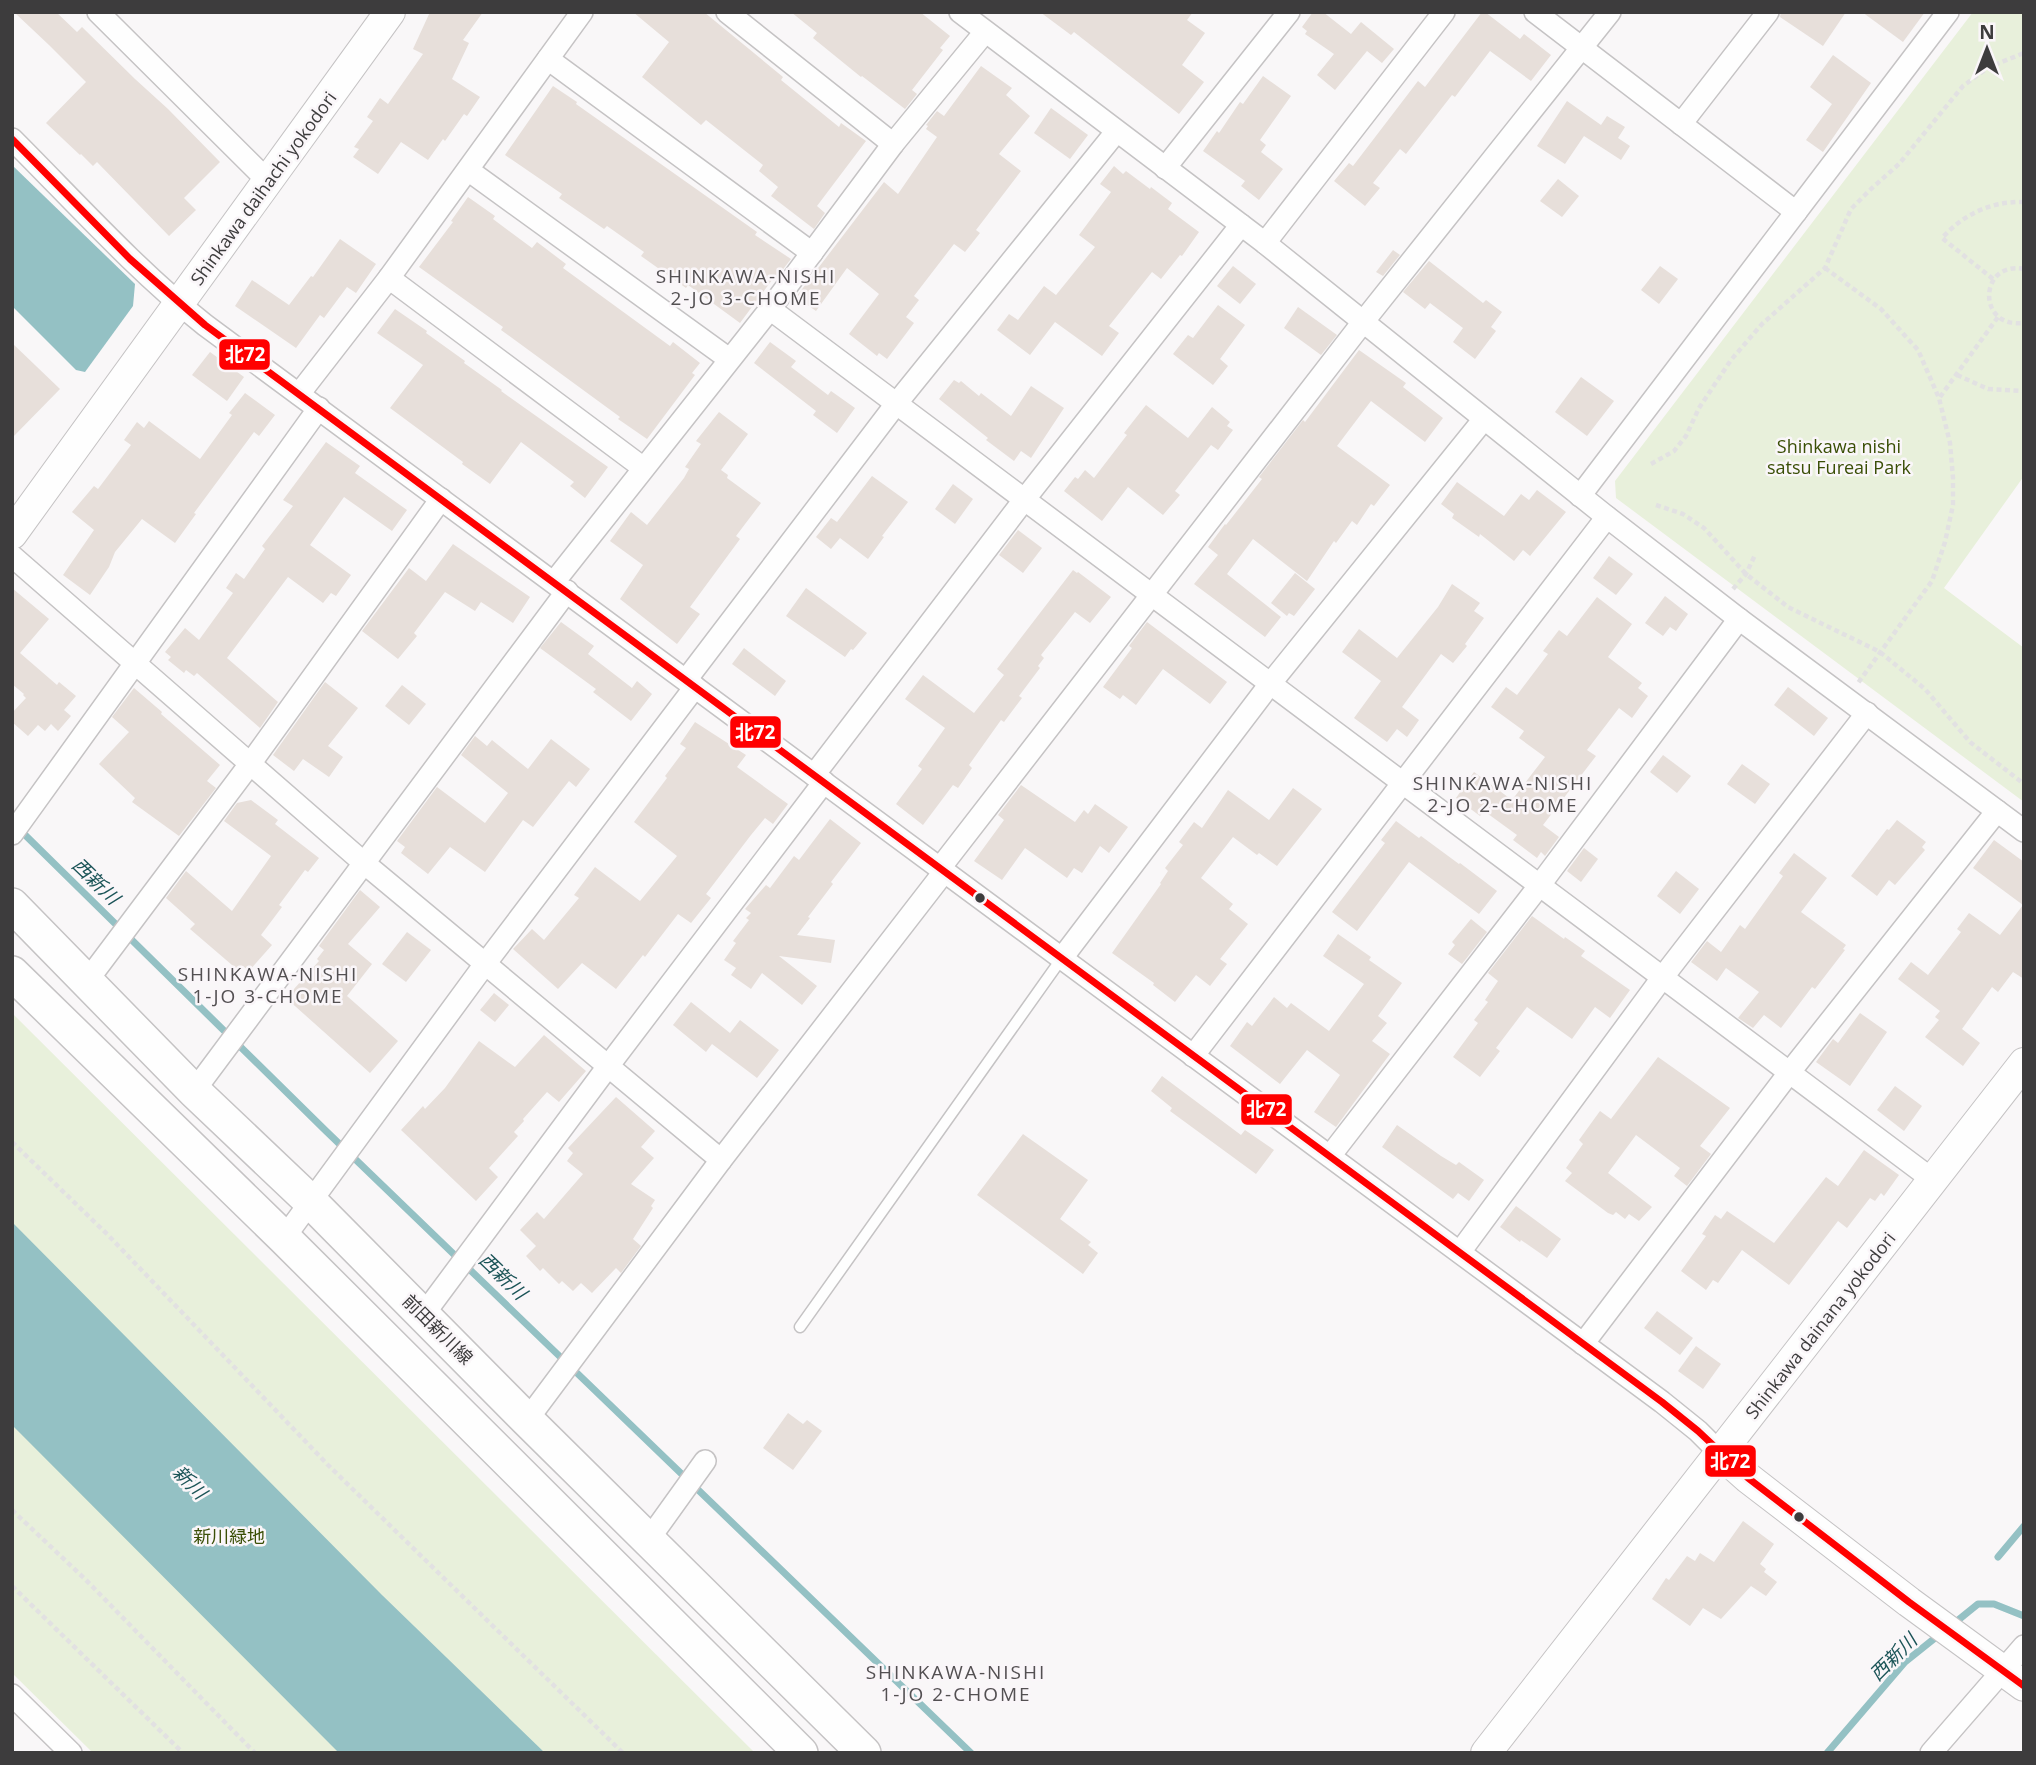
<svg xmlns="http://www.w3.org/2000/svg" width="2036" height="1765" viewBox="0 0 2036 1765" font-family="'Open Sans','Noto Sans JP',sans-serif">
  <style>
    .green { fill: #e8f0db }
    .water { fill: #94c1c4 }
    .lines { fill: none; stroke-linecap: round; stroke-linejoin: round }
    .stream { stroke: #94c1c4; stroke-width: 7 }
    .building { fill: #e7dfda }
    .lane-casing { stroke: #c5c3c4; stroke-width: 13 }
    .street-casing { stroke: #c5c3c4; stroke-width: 24 }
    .secondary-casing { stroke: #c5c3c4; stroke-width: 32 }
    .primary-casing { stroke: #c5c3c4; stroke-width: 36 }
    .path { stroke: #e2e1e2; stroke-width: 4.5; stroke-dasharray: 5 3.5; stroke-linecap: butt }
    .lane { stroke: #fefefe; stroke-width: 10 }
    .street { stroke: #fefefe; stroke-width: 21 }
    .secondary { stroke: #fefefe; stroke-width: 30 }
    .primary { stroke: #fefefe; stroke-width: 33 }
    .bus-1-casing { stroke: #faf6f9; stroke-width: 12 }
    .bus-1 { stroke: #f00; stroke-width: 7 }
    .bus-dot { fill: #3d3c3d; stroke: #faf6f9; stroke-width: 2.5 }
    .labels { text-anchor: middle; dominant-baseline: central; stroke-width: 5; stroke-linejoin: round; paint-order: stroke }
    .street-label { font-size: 18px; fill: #3d3c3d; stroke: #faf6f9 }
    .park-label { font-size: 18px; fill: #3a4f06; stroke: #faf6f9 }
    .neighbourhood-label { font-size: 19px; letter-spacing: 2px; fill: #535052; stroke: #faf6f9 }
    .water-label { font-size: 19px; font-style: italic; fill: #1b5457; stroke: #faf6f9 }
    .line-badge { stroke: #faf6f9; stroke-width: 2.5 }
    .badge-label { font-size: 19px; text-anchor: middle; font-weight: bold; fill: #fff }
  </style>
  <rect width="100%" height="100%" fill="#f9f7f8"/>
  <g class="green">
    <polygon points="1973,12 2024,12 2024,476 1944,588 2024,648 2024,802 1616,498 1615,481"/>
    <polygon points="12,1013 755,1753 93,1753 12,1673"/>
  </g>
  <g class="water">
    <polygon points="12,165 135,284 133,306 85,372 76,370 12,306"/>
    <polygon points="12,1222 382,1595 545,1753 339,1753 12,1425"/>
  </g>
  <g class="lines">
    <g class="stream">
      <polyline points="20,830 326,1131 971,1753"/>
      <polyline points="1998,1557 2024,1526"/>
      <polyline points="1952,1625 1978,1604 1994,1604 2024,1616"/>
      <polyline points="1827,1753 1905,1662 1940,1634"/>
    </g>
  </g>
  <g class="building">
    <polygon points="14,12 56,12 77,32 82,27 135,79 168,109 220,162 184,198 196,210 169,236 97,162 93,166 81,154 80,155 46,123 86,82 49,45"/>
    <polygon points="430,12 483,12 463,40 469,43 452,79 480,97 467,116 464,114 445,141 443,139 428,160 401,142 378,174 353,157 359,149 354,147 373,121 367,117 380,98 388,104 423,54 413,49"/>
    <polygon points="633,12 704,12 783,77 781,80 839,127 841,123 866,141 817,206 825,213 814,229 771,196 778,187 759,171 763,165 706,120 701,125 642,77 669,42"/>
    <polygon points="791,12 920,12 950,36 940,48 943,50 912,90 917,94 905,109 862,76 861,77 813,38 817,33"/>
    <polygon points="1040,12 1193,12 1187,20 1205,33 1182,65 1204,82 1179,114 1074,32 1071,35"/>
    <polygon points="1313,12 1323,12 1351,34 1361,22 1394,49 1382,63 1367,51 1335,90 1317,75 1334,54 1305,34 1307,31 1302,27"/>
    <polygon points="1482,12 1485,12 1520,39 1524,34 1551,55 1531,81 1490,51 1455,97 1452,95 1406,154 1400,149 1373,183 1380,188 1365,206 1334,181 1349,163 1353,166 1418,81 1425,87"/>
    <polygon points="1781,12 1846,12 1823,46 1780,17"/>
    <polygon points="1862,12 1925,12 1903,42"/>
    <polygon points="1833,55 1871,83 1823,152 1806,140 1832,104 1810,87"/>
    <polygon points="981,66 1012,88 1006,95 1030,116 999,154 1021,171 976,230 980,233 965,252 954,244 914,296 919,300 906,317 914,323 887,359 879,353 877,356 849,334 879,294 847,268 816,311 796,297 884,182 898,194 937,137 926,129 928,126 926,125 937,111 944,116"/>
    <polygon points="1263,76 1291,96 1260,140 1266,145 1261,152 1283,169 1259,200 1241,186 1245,181 1203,151 1217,131 1219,133 1240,102 1243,104"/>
    <polygon points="553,86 577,102 576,104 757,232 755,235 791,259 774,281 772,280 740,323 688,285 686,288 641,256 644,252 607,226 604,229 559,198 562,194 505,155"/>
    <polygon points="1567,101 1601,125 1607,116 1625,127 1618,138 1630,146 1621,160 1584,136 1565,164 1537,146"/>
    <polygon points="1051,108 1088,135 1070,159 1034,133"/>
    <polygon points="1114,166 1123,174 1126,171 1150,189 1151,187 1172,203 1168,209 1199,232 1182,256 1180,255 1161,279 1152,272 1109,326 1119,333 1102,356 1055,322 1030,355 997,330 1009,314 1018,320 1044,286 1056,295 1095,247 1079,235 1111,192 1100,184"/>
    <polygon points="1558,179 1579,196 1562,217 1540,201"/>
    <polygon points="468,197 495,216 493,219 532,248 537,242 566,264 563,268 670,346 673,342 700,363 692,373 695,375 647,439 618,419 620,417 501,330 503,327 419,267 453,222 451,221"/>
    <polygon points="340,239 376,264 356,293 347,287 324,318 320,315 296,348 235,306 252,280 289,305 311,276 313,277"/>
    <polygon points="1393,250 1400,255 1383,276 1376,272"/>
    <polygon points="1429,261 1483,303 1486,300 1502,312 1491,327 1496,331 1475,359 1453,342 1463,328 1430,303 1425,309 1403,292"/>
    <polygon points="1233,266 1256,284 1240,304 1217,286"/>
    <polygon points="1660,266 1678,279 1659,304 1641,290"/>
    <polygon points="1218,305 1245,325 1220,359 1228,366 1213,385 1173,354 1188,335 1193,338"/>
    <polygon points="1298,307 1337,335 1321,355 1284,328"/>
    <polygon points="395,309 427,331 426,333 465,361 464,363 502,390 501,391 608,467 585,498 570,486 574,482 521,442 490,484 462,464 463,462 390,408 423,365 377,333"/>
    <polygon points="770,342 796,361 791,367 828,395 831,391 855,408 837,433 813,415 816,411 754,363"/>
    <polygon points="12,343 60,389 12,438"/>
    <polygon points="1359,350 1406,383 1403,387 1443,418 1425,442 1371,401 1337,446 1390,485 1374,506 1371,504 1357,525 1352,521 1336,543 1334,541 1307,581 1253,539 1227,574 1281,617 1265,637 1194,584 1218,555 1208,547 1225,524 1226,525 1262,479 1259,477 1303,420 1305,422"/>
    <polygon points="210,352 244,377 227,401 192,375"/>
    <polygon points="1581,377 1614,401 1587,436 1555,412"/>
    <polygon points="954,380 959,383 961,381 979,396 981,393 1011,416 1031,386 1064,408 1031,458 1021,451 1014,461 986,440 988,438 939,399"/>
    <polygon points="245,393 275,415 259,436 254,432 194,513 196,514 175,543 142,519 115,552 109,567 90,595 63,575 94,530 72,512 94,486 98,489 131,445 124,440 137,422 144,428 149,421 200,459 232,415 229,413"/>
    <polygon points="1146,405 1188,438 1212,407 1230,422 1227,426 1233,430 1218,450 1211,445 1175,491 1180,495 1163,515 1128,487 1102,521 1064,491 1075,477 1078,479 1085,470 1094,478 1127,435 1124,433"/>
    <polygon points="719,412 748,434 721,470 728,475 727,478 761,503 736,536 740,539 690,607 700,614 677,644 620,599 643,565 610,541 631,512 647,525 684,478 689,469 685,467 701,444 696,441"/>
    <polygon points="326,442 360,466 355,473 407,510 392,531 344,497 310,545 351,575 336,596 331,593 323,603 288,577 227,658 278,702 260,728 197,673 194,676 186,670 184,673 168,660 171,657 165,652 185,628 199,640 233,593 226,588 236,573 244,579 265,549 262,546 293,506 283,500"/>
    <polygon points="872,476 908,502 882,536 884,537 868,559 840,538 831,549 816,537 831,518 837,522"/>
    <polygon points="1457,482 1504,516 1521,494 1529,500 1537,490 1566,512 1530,556 1523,550 1514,561 1480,534 1479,537 1452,518 1454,514 1441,504"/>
    <polygon points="953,484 973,499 955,524 935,509"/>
    <polygon points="1018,530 1042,548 1023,573 999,555"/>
    <polygon points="453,544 530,597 513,623 481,602 475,611 445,592 414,633 417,636 398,659 362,631 409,568 426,581"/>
    <polygon points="1609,556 1633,574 1616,595 1593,578"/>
    <polygon points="1073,570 1077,573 1078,572 1111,597 1090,623 1075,612 1041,655 1044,658 1038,666 1040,668 1019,696 1022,698 1004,722 1001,720 969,765 972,768 958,788 953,785 923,825 896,804 922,769 918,766 945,728 905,699 923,675 974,713 1004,675 997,669"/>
    <polygon points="1295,573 1315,589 1294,616 1289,613 1287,616 1271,603"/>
    <polygon points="1452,584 1480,603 1474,611 1484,618 1465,644 1467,646 1453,663 1441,654 1402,707 1419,720 1407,737 1397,729 1387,742 1354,718 1381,681 1342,652 1359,629 1397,658 1438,607"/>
    <polygon points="12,588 49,619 20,653 57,685 59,682 76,696 64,710 71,716 58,731 51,724 45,731 38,725 28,736 12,722 12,713 26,698 23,695 24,694 12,684"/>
    <polygon points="806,588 867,633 853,650 851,649 845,657 786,616"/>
    <polygon points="1665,596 1688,614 1676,631 1670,627 1663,636 1645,623"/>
    <polygon points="1597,597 1632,624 1608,657 1642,683 1638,688 1648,696 1632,718 1619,708 1587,750 1596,756 1543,825 1559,837 1545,856 1541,852 1537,858 1513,840 1517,835 1484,811 1480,816 1456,798 1474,772 1512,800 1545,757 1519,738 1524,731 1491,707 1506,687 1517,695 1548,654 1543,651 1559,630 1567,636"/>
    <polygon points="561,622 594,646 588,654 632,688 637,681 652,694 631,721 593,692 596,689 540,648"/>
    <polygon points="1147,622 1227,682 1210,704 1163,669 1136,705 1123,695 1120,699 1103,687 1132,648 1129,646"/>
    <polygon points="744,648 786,681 775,696 732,664"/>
    <polygon points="325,682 358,708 328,746 343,757 329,777 303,759 294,771 273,755"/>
    <polygon points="402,685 426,704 409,725 385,706"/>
    <polygon points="1788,687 1828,718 1814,736 1774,705"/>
    <polygon points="134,688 162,712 161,714 220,765 207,781 216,788 179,836 132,802 135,798 99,764 129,732 112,717"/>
    <polygon points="695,722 746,755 737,767 788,804 773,824 765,818 751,835 706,894 711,898 691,923 678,914 645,957 643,955 616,989 582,963 558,989 513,949 532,929 544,940 579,898 574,895 595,867 640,901 677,856 634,822 667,778 665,776 686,748 680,744"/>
    <polygon points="475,736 487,746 492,740 528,769 551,739 590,769 576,787 569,781 533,827 523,820 485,872 450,847 428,874 401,853 405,847 397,841 437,787 485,823 508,793 461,755"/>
    <polygon points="1663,755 1691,776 1677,793 1650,772"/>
    <polygon points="1742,764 1770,784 1755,804 1727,784"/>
    <polygon points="1021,785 1075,822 1084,810 1088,814 1095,804 1128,827 1109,853 1100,846 1082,873 1074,868 1067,878 1025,848 1002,880 974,861 1004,820 998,815"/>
    <polygon points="1293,788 1322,809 1277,866 1259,853 1257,855 1233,837 1201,878 1233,904 1229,909 1248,924 1220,959 1227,964 1210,986 1196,975 1175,1002 1153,985 1154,983 1112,953 1161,884 1160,883 1168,871 1165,868 1183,845 1179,842 1194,822 1202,828 1228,790 1269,820"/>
    <polygon points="251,800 278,820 275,824 319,858 308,872 305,870 279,905 282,907 261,935 272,945 249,971 243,966 239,971 190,929 195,924 166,898 186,871 232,911 271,856 224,821 237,803"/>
    <polygon points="830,819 861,843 831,882 833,884 808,917 810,918 797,935 835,940 831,963 779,956 817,986 802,1005 762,973 751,989 731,975 736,968 724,960 736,943 733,941 749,920 746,918 751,913 745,909 766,885 770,888 794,856 799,860"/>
    <polygon points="1897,820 1926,842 1922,847 1925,850 1895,885 1889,880 1877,896 1851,876 1887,829 1889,830"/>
    <polygon points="1396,821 1419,838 1421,836 1459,864 1460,863 1497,891 1479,914 1409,862 1357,931 1332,912 1385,843 1381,840"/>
    <polygon points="1994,840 2024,862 2024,979 2013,972 1998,992 1992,987 1962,1029 1980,1043 1963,1066 1925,1037 1939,1020 1935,1017 1940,1011 1898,979 1911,962 1928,975 1961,932 1957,929 1969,913 2000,935 2023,905 1973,868"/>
    <polygon points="1584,848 1598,859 1581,882 1567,871"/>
    <polygon points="1794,853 1827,878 1801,912 1846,945 1843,949 1845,950 1815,989 1812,987 1781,1028 1764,1015 1753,1028 1738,1018 1759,992 1726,968 1717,981 1691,962 1707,941 1721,952 1740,925 1745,929 1783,876 1779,873"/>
    <polygon points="1676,871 1699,889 1680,914 1657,896"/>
    <polygon points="360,890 380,907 348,944 372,964 347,996 398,1041 370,1073 286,998 319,961 317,959 324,950 319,946"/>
    <polygon points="1532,916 1564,939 1565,937 1585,951 1581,956 1630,990 1610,1018 1595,1007 1572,1039 1527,1007 1496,1048 1500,1051 1480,1077 1453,1057 1478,1023 1474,1020 1488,1002 1485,1000 1498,981 1488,973"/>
    <polygon points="1471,919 1487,932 1462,964 1448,954 1455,945 1452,942"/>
    <polygon points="407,932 431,950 406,982 382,964"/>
    <polygon points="1338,934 1371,957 1369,960 1402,983 1378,1016 1387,1023 1372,1041 1390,1054 1336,1127 1314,1112 1340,1075 1307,1050 1280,1084 1230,1046 1247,1022 1252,1026 1274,997 1287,1008 1291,1003 1329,1031 1364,984 1323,956"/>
    <polygon points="494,993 509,1005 495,1022 480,1010"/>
    <polygon points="691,1002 730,1033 740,1020 779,1050 757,1078 712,1044 706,1052 673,1025"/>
    <polygon points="1860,1013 1887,1032 1850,1086 1816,1062 1833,1039 1838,1043"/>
    <polygon points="544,1035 586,1071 559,1102 547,1092 523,1119 524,1121 514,1132 518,1136 489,1168 498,1177 476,1201 401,1130 423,1106 425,1109 445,1088 479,1041 515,1067"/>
    <polygon points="1658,1057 1730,1108 1700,1146 1711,1154 1687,1186 1674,1176 1680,1168 1636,1135 1608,1173 1652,1207 1639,1221 1629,1214 1625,1219 1616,1212 1613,1215 1608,1213 1565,1181 1572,1173 1566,1168 1583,1144 1579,1140 1600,1111 1611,1119"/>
    <polygon points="1162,1076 1241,1135 1245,1130 1274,1150 1256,1174 1170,1111 1172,1108 1151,1091"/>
    <polygon points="1895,1086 1922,1106 1904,1131 1877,1110"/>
    <polygon points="616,1097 655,1131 641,1147 654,1158 631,1184 655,1200 651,1206 653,1208 633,1239 641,1246 621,1273 616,1268 592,1293 581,1283 573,1291 562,1281 559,1284 543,1268 540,1271 526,1256 536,1246 520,1230 537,1212 544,1219 583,1174 567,1161 573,1153 568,1148"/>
    <polygon points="1397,1125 1441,1156 1456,1165 1459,1162 1484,1180 1469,1201 1458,1193 1453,1199 1382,1147"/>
    <polygon points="1023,1134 1088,1180 1060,1219 1091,1242 1088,1245 1098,1253 1083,1274 977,1195"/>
    <polygon points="1864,1150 1899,1175 1884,1196 1881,1193 1875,1201 1870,1198 1847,1228 1838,1221 1789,1285 1742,1250 1718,1283 1713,1280 1706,1290 1681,1271 1706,1236 1702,1234 1715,1215 1721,1219 1727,1211 1774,1243 1826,1177 1838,1186"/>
    <polygon points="1516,1206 1561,1239 1547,1258 1521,1240 1520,1242 1500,1227"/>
    <polygon points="1657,1311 1693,1338 1680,1355 1644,1328"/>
    <polygon points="1696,1346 1721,1364 1703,1389 1678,1371"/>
    <polygon points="788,1413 803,1424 807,1420 822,1431 793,1470 763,1448"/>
    <polygon points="1743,1521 1774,1544 1760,1564 1766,1569 1764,1572 1777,1582 1766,1596 1751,1586 1721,1619 1703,1608 1690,1626 1652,1599 1666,1578 1669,1580 1687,1556 1695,1561 1700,1553 1714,1562"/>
  </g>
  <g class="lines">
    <g class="lane-casing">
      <polyline id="lane" points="800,1327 1062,958"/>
    </g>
    <g class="street-casing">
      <g id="street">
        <polyline points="98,12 268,181"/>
        <polyline points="727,12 893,144"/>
        <polyline points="960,12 1265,243 1607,517 1739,619 2024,831"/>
        <polyline points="1535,12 1796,212"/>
        <polyline points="548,59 812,253"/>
        <polyline points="1681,124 1768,12"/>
        <path d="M12,139C74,201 137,271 205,325L1662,1402L1698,1431L1720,1453"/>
        <polyline points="1165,168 1289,12"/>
        <polyline points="468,170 729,359"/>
        <polyline points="1265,243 1444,12"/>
        <polyline points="389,278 642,467"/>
        <polyline points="770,309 1933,1180"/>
        <polyline points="299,394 389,278 582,12"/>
        <polyline points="1580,496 1948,12"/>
        <polyline points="12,556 364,863 721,1160"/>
        <polyline points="554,582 770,309 893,144 985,32"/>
        <polyline points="686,680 896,404 1116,132"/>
        <polyline points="814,775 1024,500 1241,225"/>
        <polyline points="12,834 319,408"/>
        <polyline points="940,868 1363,322 1610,12"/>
        <polyline points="1062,958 1270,684 1484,419"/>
        <polyline points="87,981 250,764 441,499"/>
        <polyline points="1193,1056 1607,517"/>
        <polyline points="194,1091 567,591"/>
        <polyline points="1330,1156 1539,886 1739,619"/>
        <polyline points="284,1238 485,964 695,687"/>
        <polyline points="1460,1252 1662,978 1867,713"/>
        <polyline points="424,1314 609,1065 824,782"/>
        <polyline points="1583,1344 1789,1073 1997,811"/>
        <polyline points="527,1420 721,1160 944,872"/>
        <polyline points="649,1539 705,1461"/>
        <polyline points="12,1695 71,1753"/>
        <polyline points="1931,1753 2024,1646"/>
      </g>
    </g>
    <g class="secondary-casing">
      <g id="secondary">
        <polyline points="12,534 390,12"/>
        <polyline points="1720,1453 1748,1478 1909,1602 2024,1686"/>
        <polyline points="1486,1753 2024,1063"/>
      </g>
    </g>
    <g class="primary-casing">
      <g id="primary">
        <polyline points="12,905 194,1091 311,1202 527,1420 864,1753"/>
        <polyline points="12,973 284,1238 801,1753"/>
      </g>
    </g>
    <g class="path">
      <polyline points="1825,268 1881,309 1918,350 1939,398 1950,443 1953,478 1953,505 1945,542 1932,581 1858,683"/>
      <path d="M2024,269C1979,260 1976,329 2024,323"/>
      <path d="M1993,279L1942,238C1964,214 1991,201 2024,202"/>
      <polyline points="1957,375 1988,389 2024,391"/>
      <polyline points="1940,397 1998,317"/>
      <polyline points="1651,464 1674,451 1686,436 1699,408 1731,360 1762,324 1825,268 1851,209 1871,189 1899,164 1963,86 1989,67 2024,53"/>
      <polyline points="1656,505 1683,514 1704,528 1746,574 1788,607 1880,652 1925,689 1970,742 2024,784"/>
      <polyline points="1733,589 1746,574 1755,555"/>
      <polyline points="12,1142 108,1235 328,1465 623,1753"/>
      <polyline points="12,1510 86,1580 255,1753"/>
      <polyline points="12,1586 183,1753"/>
    </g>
    <use href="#lane" class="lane"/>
    <use href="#street" class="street"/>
    <use href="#secondary" class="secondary"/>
    <use href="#primary" class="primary"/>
    <g class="bus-1-casing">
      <polyline id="bus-1" points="12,139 130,259 205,325 1662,1402 1698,1431 1748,1478 1909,1602 2024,1686"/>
    </g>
    <use href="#bus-1" class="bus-1"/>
  </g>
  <g class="bus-dot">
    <circle cx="980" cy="898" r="6"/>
    <circle cx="1799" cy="1517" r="6"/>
  </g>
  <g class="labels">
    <g class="street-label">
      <text transform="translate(263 188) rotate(-54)">Shinkawa daihachi yokodori</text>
      <text transform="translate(1820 1325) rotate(-52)">Shinkawa dainana yokodori</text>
      <text transform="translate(438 1329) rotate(45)">前田新川線</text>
    </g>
    <g class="park-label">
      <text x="1839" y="446">Shinkawa nishi<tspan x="1839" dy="21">satsu Fureai Park</tspan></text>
      <text x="229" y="1536">新川緑地</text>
    </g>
    <g class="neighbourhood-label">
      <text x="746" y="276">SHINKAWA-NISHI<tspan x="746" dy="22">2-JO 3-CHOME</tspan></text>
      <text x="1503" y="783">SHINKAWA-NISHI<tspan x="1503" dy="22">2-JO 2-CHOME</tspan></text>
      <text x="268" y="974">SHINKAWA-NISHI<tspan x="268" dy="22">1-JO 3-CHOME</tspan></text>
      <text x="956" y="1672">SHINKAWA-NISHI<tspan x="956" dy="22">1-JO 2-CHOME</tspan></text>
    </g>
    <g class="water-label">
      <text transform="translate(96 881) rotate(44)">西新川</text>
      <text transform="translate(503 1276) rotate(44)">西新川</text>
      <text transform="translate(190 1482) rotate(45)">新川</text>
      <text transform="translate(1893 1657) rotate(-45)">西新川</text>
    </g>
  </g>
  <g class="line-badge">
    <rect x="218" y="338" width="53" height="33" rx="7" fill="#f00"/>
    <rect x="729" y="715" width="53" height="34" rx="7" fill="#f00"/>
    <rect x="1240" y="1093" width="53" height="33" rx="7" fill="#f00"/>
    <rect x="1704" y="1444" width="53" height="34" rx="7" fill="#f00"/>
  </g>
  <g class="badge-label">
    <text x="245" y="361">北72</text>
    <text x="755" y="739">北72</text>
    <text x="1266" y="1116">北72</text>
    <text x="1730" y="1468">北72</text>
  </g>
  <rect width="2036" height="1765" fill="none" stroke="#3d3c3d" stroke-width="28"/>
  <g transform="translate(1987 49)" stroke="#faf6f9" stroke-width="5" paint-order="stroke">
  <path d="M0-5L12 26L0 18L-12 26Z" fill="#3d3c3d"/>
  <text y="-10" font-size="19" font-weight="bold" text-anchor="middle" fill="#3d3c3d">N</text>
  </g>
</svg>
